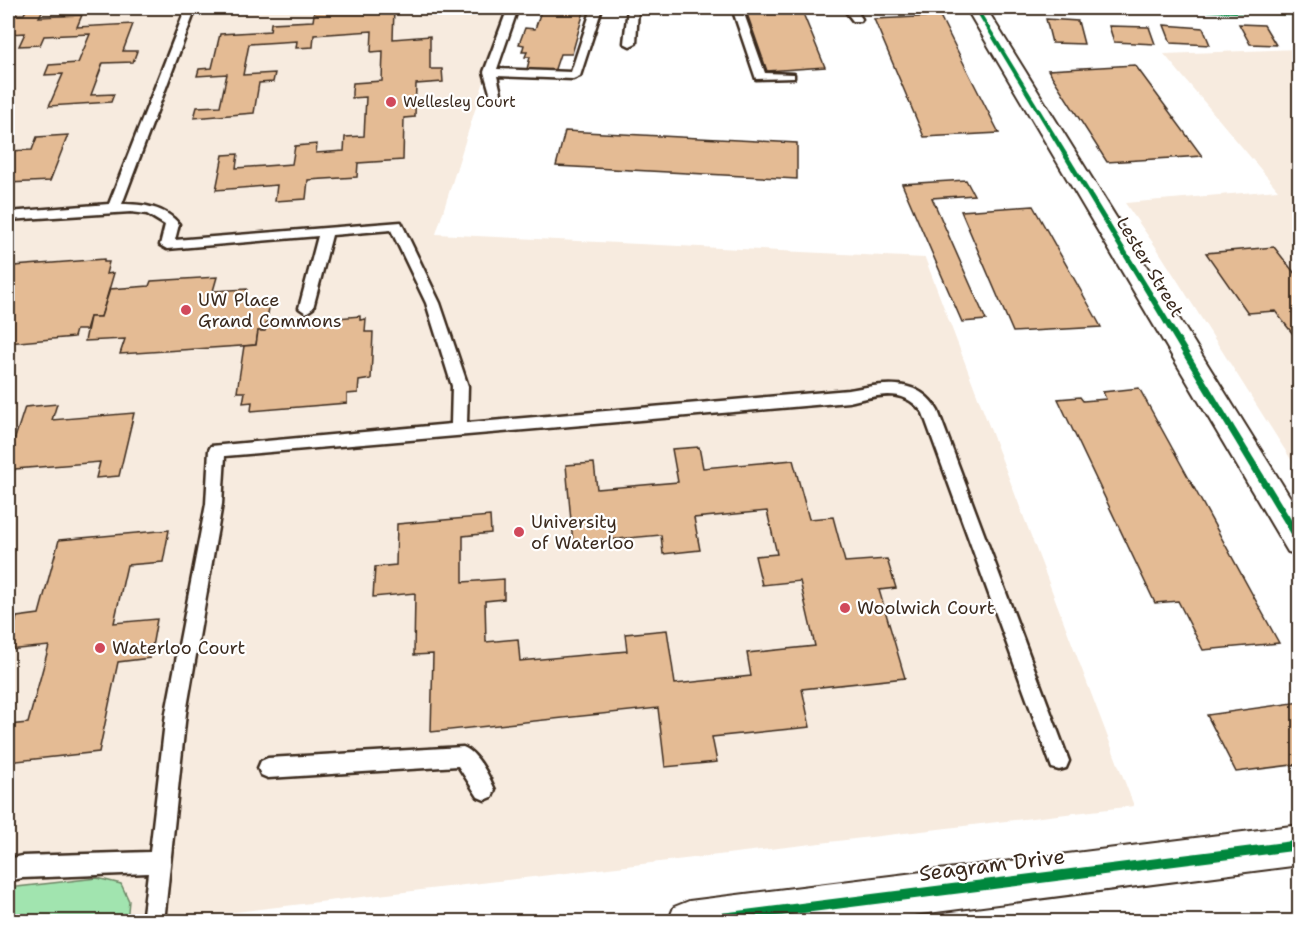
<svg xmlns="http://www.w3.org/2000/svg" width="1307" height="929" viewBox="0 0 1307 929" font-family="'Shantell Sans',sans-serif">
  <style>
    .built { fill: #f7ebdf }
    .green { fill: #a1e4af; stroke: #6e8766; stroke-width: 1.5 }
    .building { fill: #e4bb94; stroke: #3b2a1e; stroke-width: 1.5 }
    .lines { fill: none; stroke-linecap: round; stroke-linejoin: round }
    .lane-casing { stroke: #3b2a1e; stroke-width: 5 }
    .street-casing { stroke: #3b2a1e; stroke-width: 4 }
    .lane { fill: #fff; fill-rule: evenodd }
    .street { fill: #fff; fill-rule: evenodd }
    .cycleway-casing { stroke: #fff; stroke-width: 3 }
    .cycleway { fill: #00873e; fill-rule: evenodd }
    .poi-dot { fill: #d1495b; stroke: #fff; stroke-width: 2 }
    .labels { text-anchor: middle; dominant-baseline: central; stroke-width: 4.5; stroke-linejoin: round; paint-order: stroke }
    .far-poi-label { font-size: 15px; fill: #3b2a1e; stroke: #fff; text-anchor: start }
    .street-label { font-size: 18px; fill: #3b2a1e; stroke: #fff }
    .poi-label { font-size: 18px; fill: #3b2a1e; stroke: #fff; text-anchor: start }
    .near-street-label { font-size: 21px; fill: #3b2a1e; stroke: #fff }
  </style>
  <rect width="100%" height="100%" fill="#fff"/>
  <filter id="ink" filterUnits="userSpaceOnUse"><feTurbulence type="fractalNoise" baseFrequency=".0167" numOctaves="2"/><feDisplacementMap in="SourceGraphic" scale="12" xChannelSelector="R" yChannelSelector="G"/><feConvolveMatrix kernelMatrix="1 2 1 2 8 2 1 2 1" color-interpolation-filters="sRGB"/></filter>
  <g filter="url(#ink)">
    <g class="built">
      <polygon points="8,8 507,8 436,234 925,258 1134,806 159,921 8,921"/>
      <polygon points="1299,49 1299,472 1158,250 1125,203 1278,190 1164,54"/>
    </g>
    <polygon class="green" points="97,878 121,884 129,901 127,921 8,921 8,888"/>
    <g class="building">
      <polygon points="27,8 44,8 39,17 82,15 77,27 133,24 123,51 137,51 133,62 103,63 91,95 114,94 111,102 49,106 63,74 45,75 49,65 78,63 90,34 44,36 40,45 19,46 25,33 8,34 8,15 24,14"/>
      <polygon points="315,8 340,8 340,12 394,8 393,39 430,36 430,69 442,69 443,82 416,84 415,117 404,118 403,160 358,163 357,177 308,180 306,199 275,201 277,185 216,190 223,155 238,154 236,168 292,164 295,146 317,144 316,153 344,151 345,137 364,136 366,97 352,98 352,92 353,83 382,81 383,51 371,52 372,31 314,35 313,47 296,48 297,41 249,44 243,75 275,73 273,82 259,83 254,113 194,118 197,107 220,106 227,74 197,76 199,69 212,68 220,34 270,31 271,23 313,21"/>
      <polygon points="542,8 585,8 572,54 560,54 554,72 527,69 530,57 525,57 527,52 522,52 524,45 519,44 525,28 535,29"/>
      <polygon points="773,9 774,12 802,11 825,67 767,71 746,11"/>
      <polygon points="940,16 968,72 999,133 924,137 874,19"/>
      <polygon points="1046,19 1078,21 1084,44 1052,43"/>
      <polygon points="1239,24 1264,25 1276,45 1250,44"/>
      <polygon points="1164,25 1203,28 1210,45 1171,43"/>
      <polygon points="1109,26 1149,27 1155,44 1114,42"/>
      <polygon points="1135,65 1202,156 1107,162 1048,70"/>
      <polygon points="565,131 797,143 797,179 556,166"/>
      <polygon points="68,135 50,181 8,183 8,151 32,150 37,137"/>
      <polygon points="966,180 974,195 932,198 986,320 962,322 902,184"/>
      <polygon points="1033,206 1094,314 1101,327 1013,332 961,211"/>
      <polygon points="1274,247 1300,280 1300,343 1275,311 1248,313 1206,253"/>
      <polygon points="104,259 104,262 109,262 106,274 114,273 101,317 90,317 86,330 76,330 74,337 8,343 8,273 12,273 14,266"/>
      <polygon points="217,277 213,291 247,289 244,304 270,302 265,331 258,331 256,345 120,354 125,339 85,341 90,317 101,317 110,289 149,286 151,281"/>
      <polygon points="360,316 360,320 366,319 365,332 373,332 371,379 359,381 358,393 347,394 347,403 251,411 252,402 243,403 245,392 237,392 244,346 256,345 258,331 265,331 267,324"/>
      <polygon points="1139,388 1192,484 1279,643 1203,650 1178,601 1155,603 1058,399 1080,397 1083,401 1106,399 1103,392"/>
      <polygon points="57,404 52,420 134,413 119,476 96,478 100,462 15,469 8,490 8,438 15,438 25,407"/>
      <polygon points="699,447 703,468 793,460 809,519 833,517 845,562 887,559 896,588 879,590 905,678 802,689 810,727 712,737 717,762 665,767 658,708 431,732 433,654 414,655 415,593 373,597 375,567 396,565 397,524 490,516 491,533 463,536 463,582 504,579 504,599 485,601 486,642 518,639 520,661 627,651 625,634 667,630 675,684 751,676 747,653 815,646 800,581 762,585 755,556 777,554 767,511 694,518 700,550 663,554 661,535 573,543 566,465 594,463 597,489 678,482 672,449"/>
      <polygon points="169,530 163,562 127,565 114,623 157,619 150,658 118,662 99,752 8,762 8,725 28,723 49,646 8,650 17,617 39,614 59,540"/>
      <polygon points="1300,702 1300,764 1236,772 1207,715"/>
    </g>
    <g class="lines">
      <g class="lane-casing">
        <g id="lane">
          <path d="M186,8H196L122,204C143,204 165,207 179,224L175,240L401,222L440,303L468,386L467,423L849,390C882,384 918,376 938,411L1069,761L1066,768L1059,770L1052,768L923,413C902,386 878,396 849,402L225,456L222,504L186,713L164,922H142L148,873L22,878L8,881V859L22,856L150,852L166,713L206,504L209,450L211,446L451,424L452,386L426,303L391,230L332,235L313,308L306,313L299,308L318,236L167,249L160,245L165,225L147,214L131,212L8,220V212L109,204Z"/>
          <polygon points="508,8 518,8 497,69 571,72 592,8 602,8 580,76 573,79 497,76 501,93 495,97 491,96 484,72"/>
          <polygon points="628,8 638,8 636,43 630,46 624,43"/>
          <polygon points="732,8 742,8 765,73 794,74 794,78 756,79"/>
          <polygon points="843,8 855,8 862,19 861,21 853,21"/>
          <path d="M463,747C477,752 489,776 495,790L492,797L485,800L478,797L458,766L268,778L261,775L258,768L261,761L268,758Z"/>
        </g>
      </g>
      <g class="street-casing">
        <g id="street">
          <polygon points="966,8 986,8 1300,513 1300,555 1288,552"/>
          <polygon points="1287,8 1300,8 1300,17 1293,15"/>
          <polygon points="1300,825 1300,865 859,922 668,922 674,907 689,901"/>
        </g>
      </g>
      <use href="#lane" class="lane"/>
      <use href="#street" class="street"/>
      <g class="cycleway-casing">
        <g id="cycleway">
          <polygon points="974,8 978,8 1300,534 1300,545 1297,544"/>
          <polygon points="1140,8 1164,8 1300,13 1300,16 1142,9"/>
          <polygon points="1300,840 1300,850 733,922 684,922 685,918 689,917"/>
        </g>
      </g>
      <use href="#cycleway" class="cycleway"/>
    </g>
  </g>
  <g class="poi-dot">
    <circle cx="391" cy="102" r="6"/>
    <circle cx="186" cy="310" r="6"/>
    <circle cx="519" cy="532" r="6"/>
    <circle cx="845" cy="608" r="6"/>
    <circle cx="100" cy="648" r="6"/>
  </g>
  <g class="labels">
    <g class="far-poi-label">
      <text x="403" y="102">Wellesley Court</text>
    </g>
    <g class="street-label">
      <text transform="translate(1150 267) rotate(59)">Lester Street</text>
    </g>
    <g class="poi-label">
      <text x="198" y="300">UW Place<tspan x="198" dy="21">Grand Commons</tspan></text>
      <text x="531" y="522">University<tspan x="531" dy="21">of Waterloo</tspan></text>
      <text x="857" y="608">Woolwich Court</text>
      <text x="112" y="648">Waterloo Court</text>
    </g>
    <g class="near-street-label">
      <text transform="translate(992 865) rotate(-7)">Seagram Drive</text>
    </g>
  </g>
  <rect width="1307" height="929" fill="none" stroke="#fff" stroke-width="30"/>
  <rect x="15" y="15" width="1277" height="899" fill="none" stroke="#3b2a1e" stroke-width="2" filter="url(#ink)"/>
</svg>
